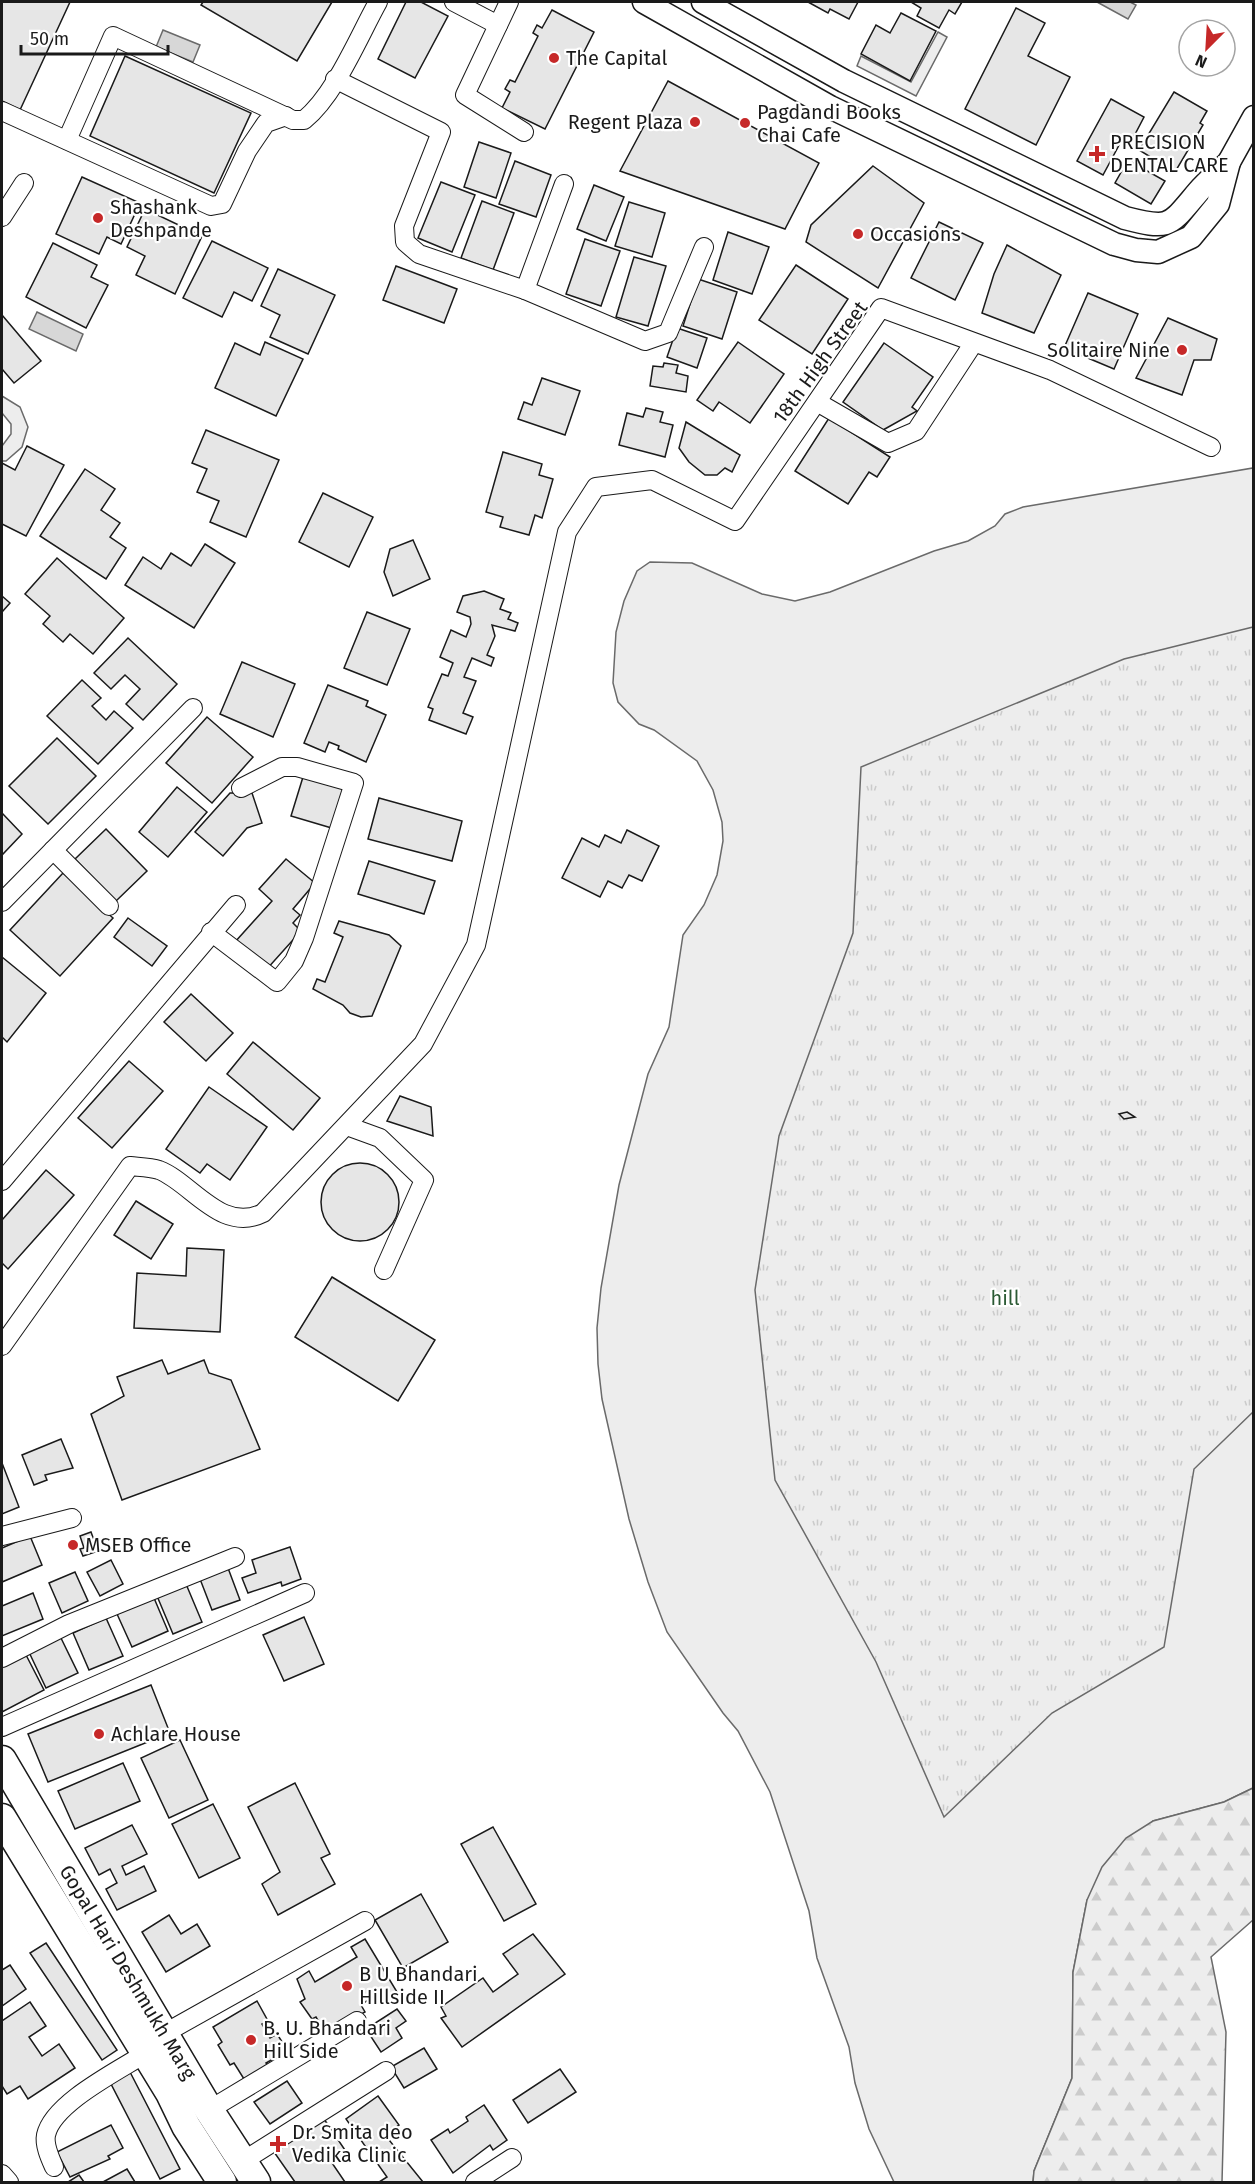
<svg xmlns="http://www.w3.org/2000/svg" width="1255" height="2184" viewBox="0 0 1255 2184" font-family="'Fira Sans',sans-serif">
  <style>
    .built { fill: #ededed; stroke: #6a6a6a; stroke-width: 1.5 }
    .forest { fill: url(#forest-firs); stroke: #6a6a6a; stroke-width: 1.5 }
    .park { fill: url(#park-tufts); stroke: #6a6a6a; stroke-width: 1.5 }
    .water { fill: #d7d7d7; stroke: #6a6a6a; stroke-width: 1.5 }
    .building { fill: #e6e6e6; stroke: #1a1a1a; stroke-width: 1.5 }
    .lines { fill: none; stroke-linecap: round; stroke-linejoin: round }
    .minor-casing { stroke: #1a1a1a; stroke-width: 20 }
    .tertiary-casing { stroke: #1a1a1a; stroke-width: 25 }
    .primary-casing { stroke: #1a1a1a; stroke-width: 31 }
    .minor { stroke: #fff; stroke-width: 18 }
    .tertiary { stroke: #fff; stroke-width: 22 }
    .primary { stroke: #fff; stroke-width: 28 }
    .poi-dot { fill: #c62828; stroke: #fff; stroke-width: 2 }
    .labels { text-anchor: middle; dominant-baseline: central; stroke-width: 4.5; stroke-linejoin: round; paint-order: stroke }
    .poi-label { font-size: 20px; fill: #1a1a1a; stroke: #fff; text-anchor: start }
    .street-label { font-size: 20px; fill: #1a1a1a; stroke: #fff }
    .park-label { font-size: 20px; fill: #2b5a34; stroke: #fff }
  </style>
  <defs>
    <pattern id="forest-firs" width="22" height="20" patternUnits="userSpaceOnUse" patternTransform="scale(1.5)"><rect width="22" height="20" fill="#ededed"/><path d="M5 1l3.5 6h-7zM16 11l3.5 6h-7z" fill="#cbcbcb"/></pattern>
    <pattern id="park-tufts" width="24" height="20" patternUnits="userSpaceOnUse" patternTransform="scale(1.5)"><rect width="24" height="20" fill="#ededed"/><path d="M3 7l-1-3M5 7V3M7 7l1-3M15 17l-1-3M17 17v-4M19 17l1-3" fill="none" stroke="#cbcbcb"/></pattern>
  </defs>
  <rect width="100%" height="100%" fill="#fff"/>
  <g class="built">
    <polygon points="938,32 947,37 916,96 857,66 861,56 911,82"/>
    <polygon points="2,396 20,407 28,427 22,447 6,461 2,461 2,446 11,434 11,424 2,413"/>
    <polygon points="1253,468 1253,1788 1224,1802 1153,1821 1087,1900 1073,1972 1072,2078 1034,2171 1033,2182 894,2182 869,2129 855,2083 849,2047 817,1958 809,1911 770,1792 738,1731 723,1713 667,1632 648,1582 629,1519 602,1399 598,1364 597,1328 601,1288 619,1185 648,1074 669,1027 683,935 704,905 717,875 723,841 722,822 713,790 697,761 654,730 639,724 618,702 613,683 616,632 624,601 637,571 650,562 692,563 762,594 795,601 830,592 934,551 968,541 995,526 1005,514 1023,507"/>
  </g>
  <polygon class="forest" points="1253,1788 1253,1920 1211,1957 1226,2032 1222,2182 1033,2182 1034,2171 1072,2078 1073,1972 1087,1900 1102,1867 1126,1838 1153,1821 1224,1802"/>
  <polygon class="park" points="1253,627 1253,1412 1194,1469 1164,1647 1052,1713 944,1817 876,1662 775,1480 755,1290 779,1136 853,933 861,767 1124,659"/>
  <g class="water">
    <polygon points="1097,2 1130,2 1136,5 1128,19"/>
    <polygon points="163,30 200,45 193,62 156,47"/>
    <polygon points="37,312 83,334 76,351 29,329"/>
  </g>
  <g class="building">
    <polygon points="2,2 70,2 20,110 2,101"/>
    <polygon points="203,2 332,2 297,61 201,5"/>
    <polygon points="406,2 421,2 448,16 415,78 378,59"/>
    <polygon points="808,2 858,2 849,19 830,9 828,13"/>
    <polygon points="911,2 962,2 955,14 949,10 939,28 917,16 921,8"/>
    <polygon points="1016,8 1045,23 1028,56 1070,77 1036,145 965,109"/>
    <polygon points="552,10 594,32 545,129 502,108 510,92 505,89 510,80 515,82 538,36 533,33 537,25 542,28"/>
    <polygon points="901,13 936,31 910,81 861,54 876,25 890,33"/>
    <polygon points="125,56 251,113 214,193 90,136"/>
    <polygon points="668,81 819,163 785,229 620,171"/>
    <polygon points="1174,92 1207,111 1200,123 1203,125 1175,172 1139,150"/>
    <polygon points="1111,99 1144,117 1132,140 1124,136 1103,175 1077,161"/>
    <polygon points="479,142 511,153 496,198 464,187"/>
    <polygon points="1128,160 1165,181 1151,204 1115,183"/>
    <polygon points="515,161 551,175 536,217 499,204"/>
    <polygon points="873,166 924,203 878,288 806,242 811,225"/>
    <polygon points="82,177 140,203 121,244 107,237 99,254 56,234"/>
    <polygon points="441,182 475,195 452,252 418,238"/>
    <polygon points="594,185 624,197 606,241 577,229"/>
    <polygon points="482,201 514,213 493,270 461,258"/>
    <polygon points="629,202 665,213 652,257 615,246"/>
    <polygon points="145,209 202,236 175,294 136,275 145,256 127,247"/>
    <polygon points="939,222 983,243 955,300 911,278"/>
    <polygon points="728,232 769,247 752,294 713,280"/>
    <polygon points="585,239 620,251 601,306 566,294"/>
    <polygon points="212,241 268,268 252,301 234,292 222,317 183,298"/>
    <polygon points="53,243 97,265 91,277 108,285 86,328 26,297"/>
    <polygon points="1007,245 1061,275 1034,333 982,313 994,274"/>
    <polygon points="634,257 666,266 648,326 616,317"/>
    <polygon points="796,265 848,299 812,354 759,320"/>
    <polygon points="396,266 457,289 444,323 383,300"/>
    <polygon points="278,269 335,295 308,354 270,337 280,315 261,306"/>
    <polygon points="698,279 737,292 722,339 683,326"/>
    <polygon points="1088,293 1138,314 1114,369 1064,348"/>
    <polygon points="2,315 41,361 14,383 2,369"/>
    <polygon points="1168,318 1217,339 1211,360 1194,360 1182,395 1136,378"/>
    <polygon points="677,328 707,338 697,368 667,357"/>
    <polygon points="265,342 303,359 276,416 215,388 235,343 260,355"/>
    <polygon points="738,342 784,374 750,423 719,402 713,411 697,400"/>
    <polygon points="884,343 933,377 912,407 917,411 883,430 843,402"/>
    <polygon points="664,363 678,365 676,373 688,376 686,392 650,386 653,366 663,367"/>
    <polygon points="542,378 580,391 565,435 518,419 524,402 532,405"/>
    <polygon points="646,408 663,412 660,422 673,425 665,457 619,445 627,413 643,417"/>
    <polygon points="829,418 890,457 877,477 869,472 848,504 795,471"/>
    <polygon points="686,422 740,455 732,472 725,468 717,475 705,475 689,462 679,448"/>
    <polygon points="206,430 279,460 246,537 210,522 219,501 197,492 207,469 192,463"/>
    <polygon points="27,446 64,465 26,536 2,524 2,463 15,470"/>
    <polygon points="503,452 542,464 539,475 553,479 542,518 535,515 529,535 500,527 503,517 486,512"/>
    <polygon points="85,469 115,489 101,510 120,523 110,537 126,548 106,579 40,536"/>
    <polygon points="323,493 373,517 349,567 299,542"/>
    <polygon points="413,540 430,579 393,596 384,572 390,549"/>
    <polygon points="205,544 235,563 194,628 125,585 143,557 161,569 171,553 191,566"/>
    <polygon points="57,558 124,618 93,654 70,634 63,642 43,624 50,616 25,594"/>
    <polygon points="484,591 504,599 500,609 511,613 508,619 518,623 515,631 492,625 495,636 487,655 494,658 491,666 472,658 464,677 476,681 463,713 473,717 466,734 429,720 433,709 428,707 442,674 448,676 453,663 440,657 451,630 466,637 471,624 470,617 457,612 463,596"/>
    <polygon points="2,596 10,603 2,612"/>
    <polygon points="367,612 410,629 387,685 344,668"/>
    <polygon points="128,638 177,684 143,720 126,704 140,689 125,675 111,689 94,673"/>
    <polygon points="242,662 295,684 273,737 220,714"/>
    <polygon points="82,680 101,698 92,706 106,720 114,711 133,728 98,764 47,716"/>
    <polygon points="328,685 368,701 366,706 386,715 366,762 338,749 339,746 329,742 325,752 304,743"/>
    <polygon points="207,717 253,757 212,803 166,763"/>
    <polygon points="57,738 96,776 48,824 9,786"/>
    <polygon points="303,777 347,790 335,829 291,816"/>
    <polygon points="177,787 207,812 168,857 139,832"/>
    <polygon points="230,793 252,793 262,823 247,828 223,856 195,832"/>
    <polygon points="379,798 462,821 452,861 368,839"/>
    <polygon points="2,813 22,834 2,855"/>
    <polygon points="106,829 147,871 116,901 75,859"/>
    <polygon points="627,830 659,846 642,881 629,875 622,888 608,881 600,897 562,878 582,838 599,847 605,835 621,843"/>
    <polygon points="286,859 315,883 293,909 300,915 293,923 301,931 266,970 235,942 272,901 259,889"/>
    <polygon points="369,861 435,881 424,914 358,894"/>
    <polygon points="63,873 113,918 60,976 10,930"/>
    <polygon points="128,918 167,946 152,966 114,937"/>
    <polygon points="339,921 389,935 401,946 372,1016 361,1017 350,1013 343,1005 313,989 317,979 325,982 343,937 334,933"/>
    <polygon points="2,957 46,993 7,1042 2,1037"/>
    <polygon points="191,994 233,1033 206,1061 164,1022"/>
    <polygon points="253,1042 320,1098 293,1130 227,1074"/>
    <polygon points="129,1061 163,1091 112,1148 78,1118"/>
    <polygon points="209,1087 267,1127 230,1180 207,1164 200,1173 166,1149"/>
    <polygon points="400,1096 431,1107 433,1136 387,1121"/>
    <polygon points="1127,1112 1135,1117 1124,1119 1119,1114"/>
    <circle cx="360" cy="1202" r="39"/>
    <polygon points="46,1170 74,1195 8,1269 2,1263 2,1220"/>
    <polygon points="136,1201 173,1224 151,1259 114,1235"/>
    <polygon points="187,1248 224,1250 220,1332 134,1328 137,1273 186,1276"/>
    <polygon points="332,1277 435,1340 398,1401 295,1337"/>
    <polygon points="162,1360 168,1374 204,1360 209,1373 231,1380 260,1449 122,1500 91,1414 124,1396 117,1377"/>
    <polygon points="61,1439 73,1468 45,1475 47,1480 34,1485 22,1455"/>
    <polygon points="2,1463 19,1507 2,1514"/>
    <polygon points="91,1532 98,1551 83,1556 80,1549 84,1548 80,1536"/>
    <polygon points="30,1536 42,1565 2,1582 2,1548"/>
    <polygon points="290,1547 301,1579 282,1586 281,1582 248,1593 242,1578 256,1573 252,1560"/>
    <polygon points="111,1560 123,1584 100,1596 87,1572"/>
    <polygon points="228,1568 240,1600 212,1610 200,1579"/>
    <polygon points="75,1572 88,1601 62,1613 49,1583"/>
    <polygon points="186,1584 202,1622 173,1634 157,1596"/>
    <polygon points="33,1593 43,1619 2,1636 2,1606"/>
    <polygon points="154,1598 168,1631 132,1647 117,1614"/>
    <polygon points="304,1617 324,1664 284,1681 263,1635"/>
    <polygon points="106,1618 123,1656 89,1670 73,1633"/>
    <polygon points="59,1634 78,1673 46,1688 27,1648"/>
    <polygon points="25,1653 44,1690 2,1712 2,1665"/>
    <polygon points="151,1685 170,1733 48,1782 28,1734"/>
    <polygon points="180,1740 208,1800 169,1818 141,1758"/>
    <polygon points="123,1763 140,1801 75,1829 58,1791"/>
    <polygon points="295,1783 330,1854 321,1858 335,1884 278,1915 262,1884 280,1872 248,1807"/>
    <polygon points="213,1804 240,1858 199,1878 172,1824"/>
    <polygon points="132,1825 147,1854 122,1866 126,1875 144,1866 156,1891 117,1910 106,1889 117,1883 110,1869 99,1875 85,1848"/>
    <polygon points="493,1827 536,1904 504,1921 461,1844"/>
    <polygon points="421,1894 448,1942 403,1968 375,1920"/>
    <polygon points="169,1915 181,1934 197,1924 210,1946 166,1972 142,1932"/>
    <polygon points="533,1934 565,1974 462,2047 441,2018 446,2016 441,2007 483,1978 493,1992 518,1974 503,1954"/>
    <polygon points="365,1939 397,1992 382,2002 377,1994 361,2005 365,2012 326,2034 316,2017 312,2019 300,2002 305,1999 297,1979 309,1971 315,1982 357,1957 351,1947"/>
    <polygon points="46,1943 117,2050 102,2060 30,1953"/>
    <polygon points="10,1965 26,1989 2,2006 2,1970"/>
    <polygon points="257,2001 268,2021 262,2024 270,2038 277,2034 290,2054 275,2063 273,2059 266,2063 269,2067 244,2079 234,2063 230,2065 218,2045 222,2042 213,2027"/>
    <polygon points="30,2002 46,2026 29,2037 42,2056 59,2044 75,2068 28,2099 20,2086 7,2094 2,2086 2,2021"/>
    <polygon points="397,2009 406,2021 396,2028 402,2038 381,2052 366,2029"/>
    <polygon points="424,2048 437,2069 404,2088 391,2067"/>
    <polygon points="560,2069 576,2092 528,2123 513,2100"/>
    <polygon points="130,2072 180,2169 160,2179 110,2082"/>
    <polygon points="287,2081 302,2103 270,2124 254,2102"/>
    <polygon points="378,2096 399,2125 385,2135 423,2182 379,2182 387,2177 346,2119"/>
    <polygon points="484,2105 507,2140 493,2150 490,2145 453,2173 431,2140 448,2129 450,2133 468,2121 466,2117"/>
    <polygon points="324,2119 347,2153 332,2163 345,2182 295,2182 274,2152"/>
    <polygon points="111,2125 123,2148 108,2156 110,2159 70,2177 57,2152"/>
    <polygon points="127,2169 135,2182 103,2182"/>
    <polygon points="79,2175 84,2182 68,2182"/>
  </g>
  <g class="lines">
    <g class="minor-casing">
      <g id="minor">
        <polyline points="454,2 498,25"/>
        <polyline points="509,2 465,95 524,132"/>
        <polyline points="335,79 441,132 404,226 405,242 419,254 525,290"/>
        <polyline points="2,111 211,206 222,204 247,151 266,123 286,116"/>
        <path d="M67,140L113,36L293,120H304C335,95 358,38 378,2"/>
        <polyline points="564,184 525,290 645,341 668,333 704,247"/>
        <polyline points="2,217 24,183"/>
        <polyline points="817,402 888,443 916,431 973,344"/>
        <polyline points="53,850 109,906"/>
        <polyline points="2,902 193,708"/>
        <polyline points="211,932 277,982 294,961 304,938 354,783 297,767 282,767 241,788"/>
        <polyline points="347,1126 380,1138 424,1180 384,1270"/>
        <polyline points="2,1181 236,905"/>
        <path d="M2,1346L130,1166C139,1167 150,1167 159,1170C191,1182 221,1234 263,1213L423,1044L476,945L567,532L596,487L652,480L735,521L881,308L1050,370L1211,447"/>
        <polyline points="2,1536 72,1518"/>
        <polyline points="2,1658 69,1624 235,1557"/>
        <polyline points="2,1727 305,1593"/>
        <polyline points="165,2033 365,1921"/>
        <polyline points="209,2110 357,2021"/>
        <polyline points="243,2161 386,2071"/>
        <path d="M54,2167C50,2158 44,2145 46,2135C53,2103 118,2071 146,2053"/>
        <polyline points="2,2174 9,2182"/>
        <polyline points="475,2182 512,2158"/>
      </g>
    </g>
    <g class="tertiary-casing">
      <g id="tertiary">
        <polyline points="644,2 830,107 1114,244 1136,250 1158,252 1191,237 1218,204 1229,162 1254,117"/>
        <path d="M703,2L844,81L1125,218C1171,230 1169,226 1198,192C1207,181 1219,172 1229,162"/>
      </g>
    </g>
    <g class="primary-casing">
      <g id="primary">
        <polyline points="2,1760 209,2110 256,2182"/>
        <polyline points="2,1818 170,2093 186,2126 222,2182"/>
      </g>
    </g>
    <use href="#minor" class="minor"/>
    <use href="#tertiary" class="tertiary"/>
    <use href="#primary" class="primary"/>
  </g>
  <g class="poi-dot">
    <circle cx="554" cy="58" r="6"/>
    <circle cx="695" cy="122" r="6"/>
    <circle cx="745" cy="123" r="6"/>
    <path d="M1094 145h6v6h6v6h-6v6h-6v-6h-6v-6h6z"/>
    <circle cx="98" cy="218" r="6"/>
    <circle cx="858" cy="234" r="6"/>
    <circle cx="1182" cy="350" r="6"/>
    <circle cx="73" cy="1545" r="6"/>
    <circle cx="99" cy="1734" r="6"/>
    <circle cx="347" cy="1986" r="6"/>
    <circle cx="251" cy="2040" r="6"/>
    <path d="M275 2135h6v6h6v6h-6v6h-6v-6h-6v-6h6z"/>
  </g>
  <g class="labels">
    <g class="poi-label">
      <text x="566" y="58">The Capital</text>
      <text x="757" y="112">Pagdandi Books<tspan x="757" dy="23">Chai Cafe</tspan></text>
      <text x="683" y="122" text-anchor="end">Regent Plaza</text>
      <text x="1110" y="142">PRECISION<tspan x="1110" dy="23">DENTAL CARE</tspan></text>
      <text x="110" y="207">Shashank<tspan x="110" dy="23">Deshpande</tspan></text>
      <text x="870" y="234">Occasions</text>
      <text x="1170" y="350" text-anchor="end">Solitaire Nine</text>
      <text x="85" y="1545">MSEB Office</text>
      <text x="111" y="1734">Achlare House</text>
      <text x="359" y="1974">B U Bhandari<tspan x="359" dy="23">Hillside II</tspan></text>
      <text x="263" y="2028">B. U. Bhandari<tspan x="263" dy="23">Hill Side</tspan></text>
      <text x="292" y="2132">Dr. Smita deo<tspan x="292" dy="23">Vedika Clinic</tspan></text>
    </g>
    <g class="street-label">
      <text transform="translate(820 362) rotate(-54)">18th High Street</text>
      <text transform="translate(128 1972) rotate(59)">Gopal Hari Deshmukh Marg</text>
    </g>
    <g class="park-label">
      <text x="1005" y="1298">hill</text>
    </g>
  </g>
  <rect width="1255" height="2184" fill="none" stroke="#1a1a1a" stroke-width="6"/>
  <g transform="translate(1207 48) rotate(204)"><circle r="28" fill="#ffffff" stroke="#a3a3a3" stroke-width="1.5"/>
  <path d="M0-4.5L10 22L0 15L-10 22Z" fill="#c62828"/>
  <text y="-9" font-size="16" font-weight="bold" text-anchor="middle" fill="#1a1a1a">N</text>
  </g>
  <path d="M21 45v9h147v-9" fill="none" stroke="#1a1a1a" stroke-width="3"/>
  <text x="30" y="45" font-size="18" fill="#1a1a1a" stroke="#ffffff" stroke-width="4.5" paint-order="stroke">50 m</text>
</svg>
